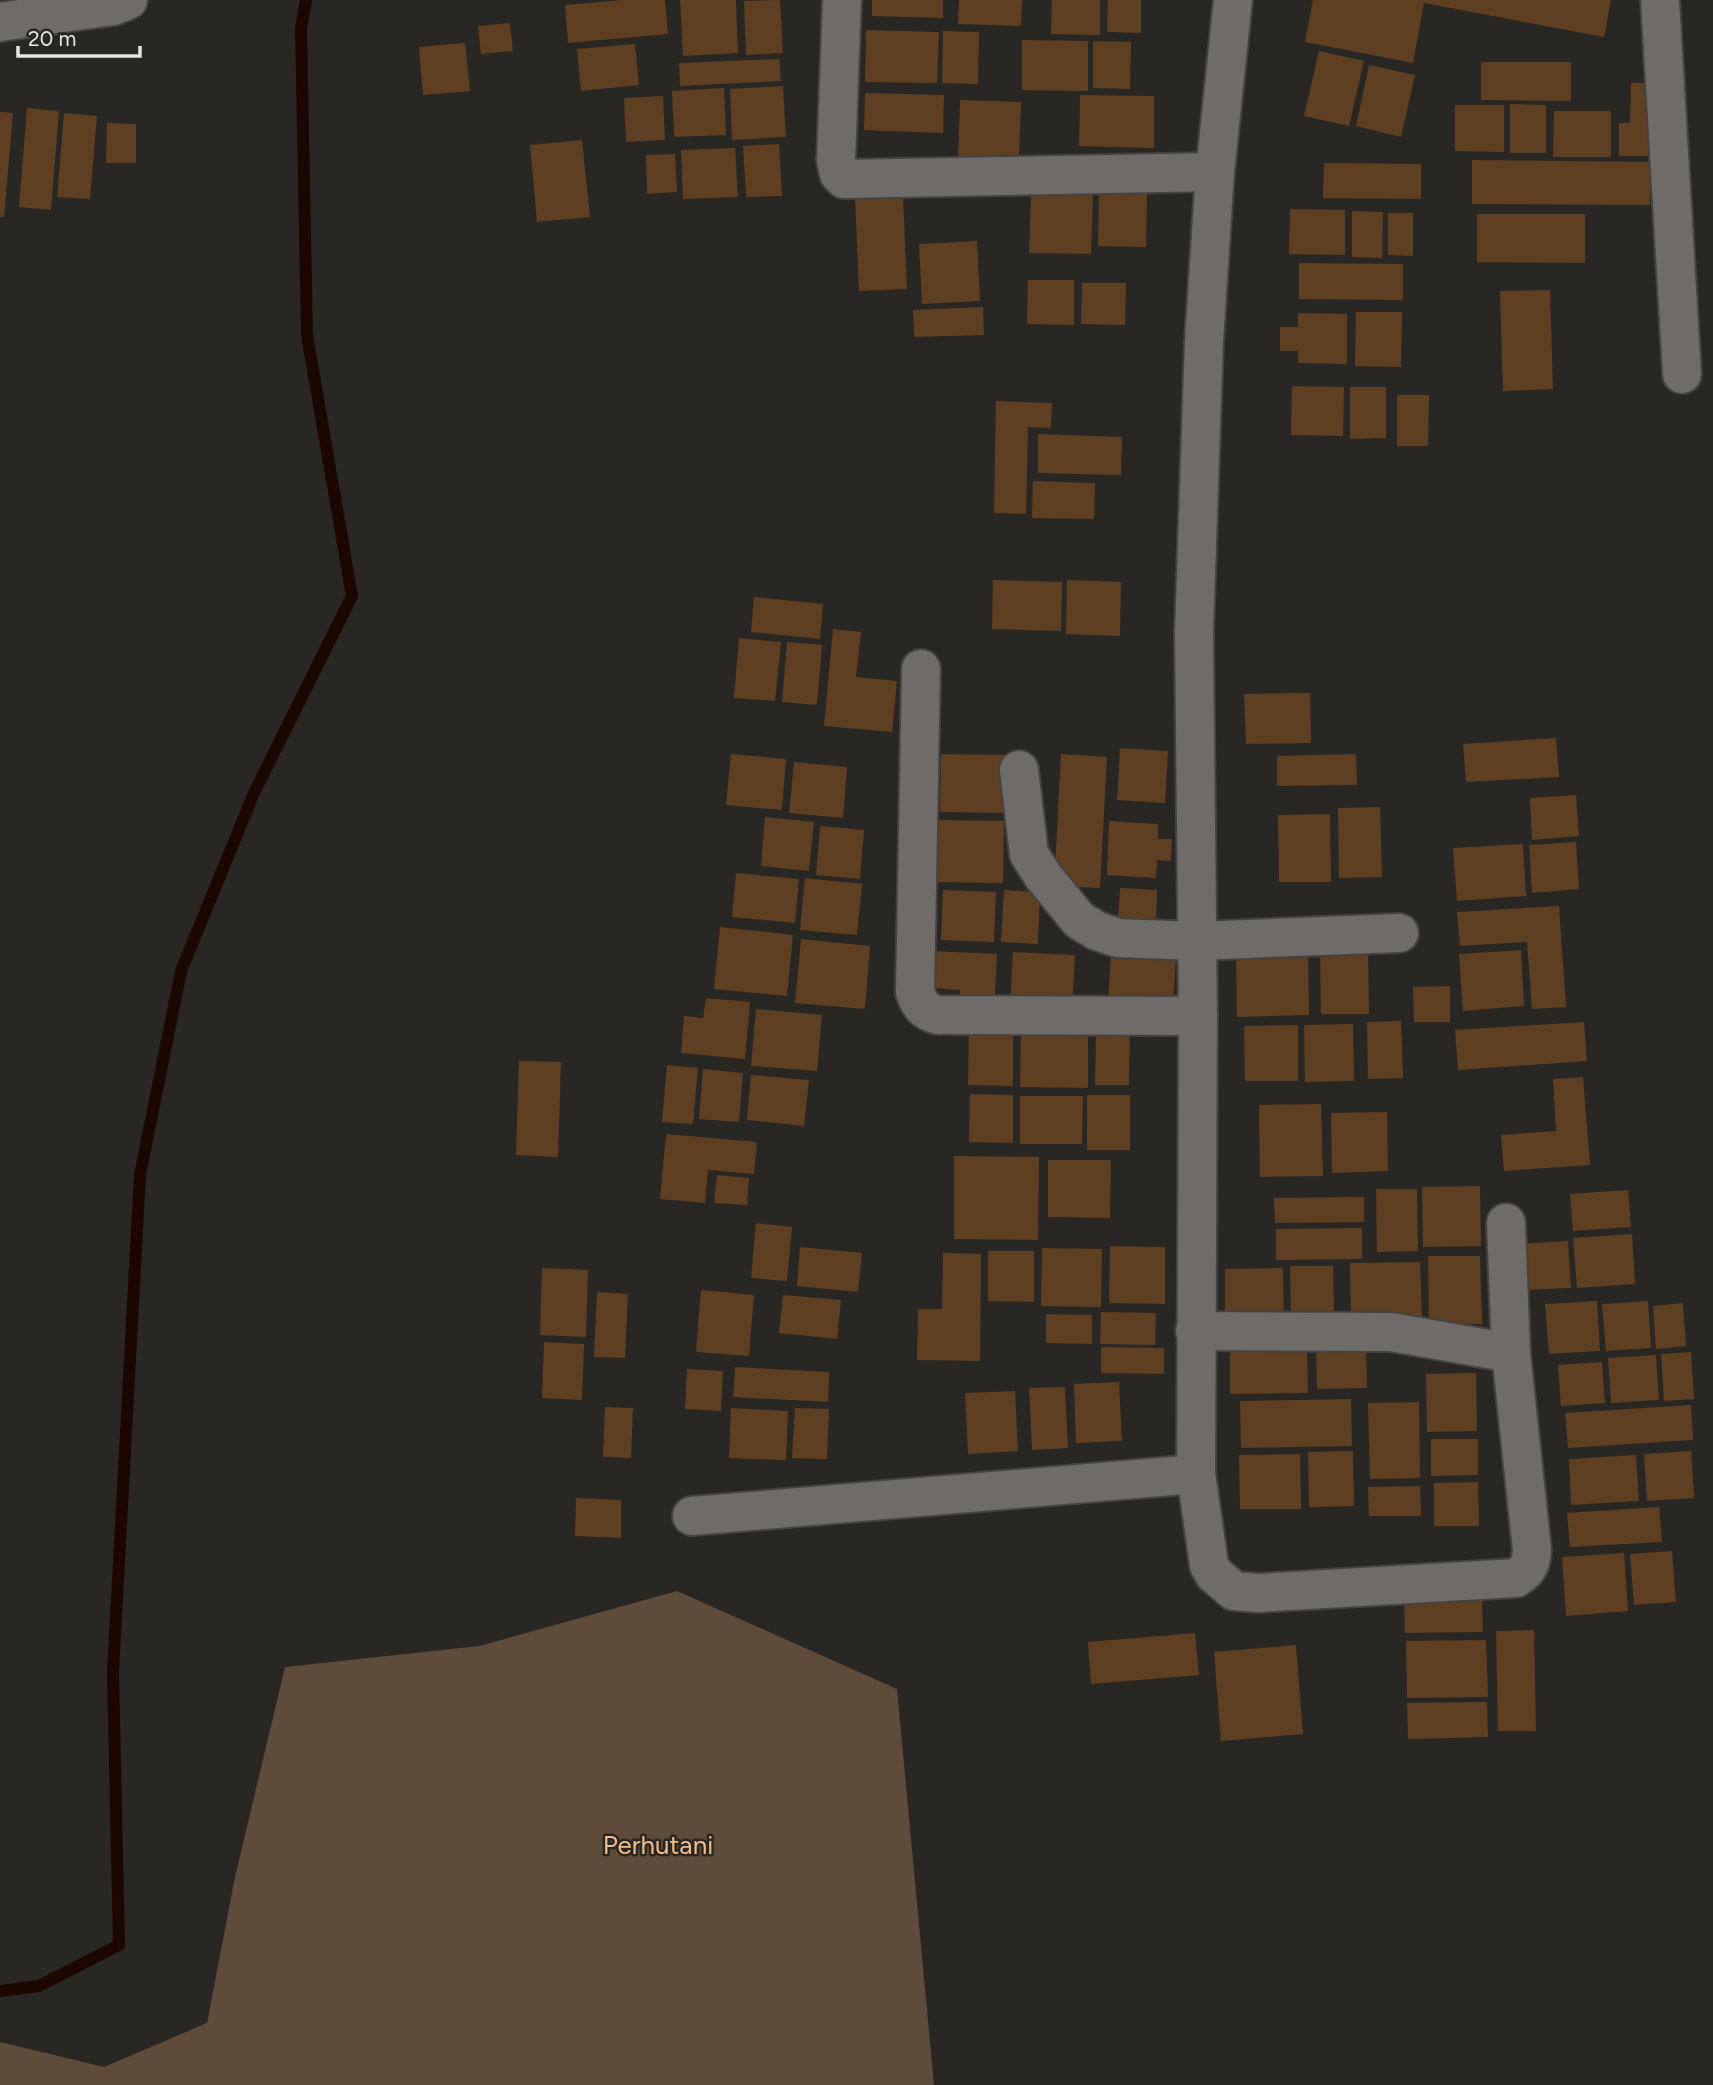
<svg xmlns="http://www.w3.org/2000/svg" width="1713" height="2085" viewBox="0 0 1713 2085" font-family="Figtree,sans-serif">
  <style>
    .green { fill: #5f4b39 }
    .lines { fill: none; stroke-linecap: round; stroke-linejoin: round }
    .stream { stroke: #1c0700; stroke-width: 12 }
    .building { fill: #5f3f21 }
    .street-casing { stroke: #454241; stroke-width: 42 }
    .street { stroke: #6f6b69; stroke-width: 38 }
    .labels { text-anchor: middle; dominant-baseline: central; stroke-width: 5; stroke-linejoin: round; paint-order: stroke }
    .park-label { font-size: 26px; fill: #f4bc89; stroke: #292724 }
  </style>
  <rect width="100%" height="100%" fill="#292724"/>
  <polygon class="green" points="677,1591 897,1689 934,2085 0,2085 0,2042 104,2067 207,2023 235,1877 285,1667 479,1646"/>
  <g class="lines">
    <polyline class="stream" points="0,1991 39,1986 119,1945 113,1672 140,1175 181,971 254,793 352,596 307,335 301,29 306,0"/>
  </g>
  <g class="building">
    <polygon points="624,0 665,0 668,34 568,43 565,5"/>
    <polygon points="680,0 736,0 738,53 683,56"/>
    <polygon points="780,0 783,53 746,55 744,1"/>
    <polygon points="872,0 943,0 943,18 872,16"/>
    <polygon points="959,0 1022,0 1021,26 958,24"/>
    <polygon points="1052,0 1100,0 1100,35 1051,34"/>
    <polygon points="1108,0 1141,0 1141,33 1107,32"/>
    <polygon points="1313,0 1611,0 1604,37 1424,3 1413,63 1305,42"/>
    <polygon points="510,23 513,51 481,54 478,26"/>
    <polygon points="866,30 939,32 937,83 865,82"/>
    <polygon points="943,31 979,32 978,84 942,83"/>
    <polygon points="1022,40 1088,41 1088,91 1022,90"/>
    <polygon points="1093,41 1131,42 1130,89 1093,88"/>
    <polygon points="465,43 470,91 423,95 419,47"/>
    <polygon points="635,44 639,85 581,91 577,49"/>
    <polygon points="1319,51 1364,61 1349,126 1304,116"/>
    <polygon points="779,59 781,81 680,86 679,63"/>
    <polygon points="1481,62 1571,62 1571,101 1481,100"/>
    <polygon points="1369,65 1415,75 1401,137 1356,126"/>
    <polygon points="1631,83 1656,83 1656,156 1619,156 1619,123 1630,123"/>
    <polygon points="783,86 786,137 732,140 730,89"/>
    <polygon points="724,88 726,135 674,137 672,91"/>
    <polygon points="865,93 944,95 943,133 864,130"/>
    <polygon points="1080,95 1154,96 1154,148 1079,146"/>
    <polygon points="663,96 665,140 626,142 624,98"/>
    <polygon points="960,100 1021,102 1019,159 958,158"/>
    <polygon points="1510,104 1546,105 1546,153 1510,153"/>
    <polygon points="1455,105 1504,105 1504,152 1455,151"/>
    <polygon points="27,108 59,111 51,210 19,207"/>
    <polygon points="1554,111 1611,111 1611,157 1553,157"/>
    <polygon points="0,112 13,113 4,217 0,217"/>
    <polygon points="64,113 97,116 90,199 57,197"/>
    <polygon points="107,123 136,124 136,163 106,163"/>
    <polygon points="582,140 590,217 537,222 530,145"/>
    <polygon points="779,144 782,196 746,197 743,146"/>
    <polygon points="735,148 738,197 683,199 681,150"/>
    <polygon points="675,154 677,192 647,194 646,155"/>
    <polygon points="1472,160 1650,162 1650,205 1472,204"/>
    <polygon points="1324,163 1421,164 1421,199 1323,198"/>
    <polygon points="1099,191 1147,192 1146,247 1098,246"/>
    <polygon points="1031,193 1093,194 1091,254 1029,253"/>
    <polygon points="903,196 907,289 859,291 855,197"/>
    <polygon points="1290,209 1345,210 1345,255 1289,254"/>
    <polygon points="1352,211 1383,212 1382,258 1352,257"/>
    <polygon points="1388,213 1413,213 1413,256 1388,255"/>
    <polygon points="1477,214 1585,214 1585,263 1477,262"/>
    <polygon points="977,241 980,301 922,304 919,244"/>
    <polygon points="1299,263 1403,264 1403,300 1299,299"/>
    <polygon points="1028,280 1074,280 1074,325 1027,324"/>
    <polygon points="1082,283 1126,283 1125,325 1081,324"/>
    <polygon points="1550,290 1553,389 1503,391 1500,291"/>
    <polygon points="983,307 984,335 914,337 913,310"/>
    <polygon points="1356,312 1402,312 1401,367 1355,366"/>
    <polygon points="1298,313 1347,314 1347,364 1298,363 1298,351 1280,351 1280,327 1298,327"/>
    <polygon points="1292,386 1344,387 1343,436 1291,435"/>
    <polygon points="1350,387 1386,387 1386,438 1350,439"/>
    <polygon points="1397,395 1429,395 1428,446 1397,446"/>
    <polygon points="996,401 1052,403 1051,428 1028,427 1026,514 994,513"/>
    <polygon points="1038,434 1122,437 1121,475 1038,473"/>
    <polygon points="1033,481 1095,483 1094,519 1032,518"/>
    <polygon points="993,580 1062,582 1061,631 992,629"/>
    <polygon points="1067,580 1121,582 1120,636 1066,634"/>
    <polygon points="754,597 823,604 820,639 751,632"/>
    <polygon points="833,629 861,632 856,677 897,681 892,732 824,726"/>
    <polygon points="739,638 781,642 775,701 734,698"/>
    <polygon points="787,642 822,645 817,705 782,702"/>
    <polygon points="1310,693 1311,743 1246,744 1244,694"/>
    <polygon points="1556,738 1559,777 1466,782 1463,744"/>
    <polygon points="1120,748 1168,751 1165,803 1117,800"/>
    <polygon points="731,754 786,759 782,810 726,805"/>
    <polygon points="941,754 1006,755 1005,813 940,812"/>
    <polygon points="1061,754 1107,757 1100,888 1054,886"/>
    <polygon points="1356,754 1357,785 1277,786 1277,756"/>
    <polygon points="794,762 847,767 843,818 789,813"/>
    <polygon points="1576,795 1579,836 1532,840 1530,798"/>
    <polygon points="1380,807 1382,877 1339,878 1338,808"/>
    <polygon points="1330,814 1331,882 1279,882 1278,815"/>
    <polygon points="765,817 814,822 809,871 761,866"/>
    <polygon points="938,820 1004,821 1003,883 937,882"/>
    <polygon points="1109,821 1158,824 1158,839 1172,839 1171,861 1157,860 1156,878 1107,875"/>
    <polygon points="820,826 864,830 860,879 816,875"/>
    <polygon points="1576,842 1579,889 1532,893 1529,845"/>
    <polygon points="1523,844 1526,896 1457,901 1453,848"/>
    <polygon points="736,873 799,879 795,923 732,917"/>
    <polygon points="805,878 862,884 857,935 800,930"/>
    <polygon points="1120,888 1157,890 1156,923 1118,921"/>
    <polygon points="943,890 996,892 994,942 941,940"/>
    <polygon points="1004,890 1040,892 1038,944 1001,942"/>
    <polygon points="1559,906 1566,1007 1532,1009 1527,942 1460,946 1457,912"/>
    <polygon points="720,927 793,935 787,996 714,989"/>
    <polygon points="801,939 870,946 865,1009 795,1003"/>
    <polygon points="1368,950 1369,1014 1321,1014 1320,952"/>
    <polygon points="1521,950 1524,1006 1463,1011 1459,954"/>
    <polygon points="933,951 997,954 994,1014 959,1012 960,990 932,988"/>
    <polygon points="1013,952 1075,955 1072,1011 1010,1008"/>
    <polygon points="1111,952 1176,955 1173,1008 1108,1004"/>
    <polygon points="1308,956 1309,1015 1237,1017 1236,957"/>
    <polygon points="1450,986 1450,1022 1414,1022 1413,987"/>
    <polygon points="706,998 750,1002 745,1059 681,1053 684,1016 703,1018"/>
    <polygon points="756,1009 822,1015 817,1071 751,1066"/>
    <polygon points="1401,1021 1403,1078 1368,1079 1367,1022"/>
    <polygon points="1584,1022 1587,1061 1458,1070 1455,1030"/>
    <polygon points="1353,1024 1354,1081 1305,1082 1304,1025"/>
    <polygon points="1298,1025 1298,1081 1245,1081 1244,1026"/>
    <polygon points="969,1028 1013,1028 1013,1086 968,1085"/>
    <polygon points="1096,1028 1130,1028 1129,1085 1095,1085"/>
    <polygon points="1021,1030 1088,1031 1088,1088 1020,1087"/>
    <polygon points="519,1061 561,1062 558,1157 516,1155"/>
    <polygon points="667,1065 698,1068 693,1124 662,1122"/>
    <polygon points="703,1069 743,1073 739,1122 699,1119"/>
    <polygon points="751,1075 809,1080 804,1126 747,1120"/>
    <polygon points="1583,1077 1590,1165 1504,1171 1501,1135 1556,1131 1553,1079"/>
    <polygon points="970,1094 1013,1095 1013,1143 969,1142"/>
    <rect x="1087" y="1095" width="43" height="55"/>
    <polygon points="1020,1096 1083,1096 1082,1144 1020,1144"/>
    <polygon points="1321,1104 1323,1176 1260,1177 1259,1105"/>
    <polygon points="1387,1112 1388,1171 1332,1173 1331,1113"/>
    <polygon points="666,1134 757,1142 754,1174 708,1170 705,1203 660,1199"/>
    <polygon points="954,1156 1039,1157 1038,1240 954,1239"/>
    <polygon points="1048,1160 1111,1160 1110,1218 1048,1217"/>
    <polygon points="717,1175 749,1178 747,1205 714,1203"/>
    <polygon points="1480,1186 1481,1246 1423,1247 1422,1187"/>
    <polygon points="1376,1189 1417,1189 1418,1251 1377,1252"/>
    <polygon points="1628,1190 1631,1227 1573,1231 1570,1194"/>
    <polygon points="1364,1197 1364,1222 1275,1223 1274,1198"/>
    <polygon points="756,1223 792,1227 787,1281 751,1278"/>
    <polygon points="1362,1228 1362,1259 1276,1260 1276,1229"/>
    <polygon points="1632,1234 1635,1284 1577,1288 1573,1238"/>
    <polygon points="1568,1241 1571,1288 1525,1290 1522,1244"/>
    <polygon points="1110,1246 1165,1247 1165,1304 1109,1303"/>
    <polygon points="800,1247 862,1253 858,1292 797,1286"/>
    <polygon points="1042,1248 1102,1249 1101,1307 1041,1306"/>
    <polygon points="988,1251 1034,1251 1034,1302 988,1301"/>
    <polygon points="943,1253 981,1254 980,1361 917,1360 918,1309 942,1309"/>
    <polygon points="1428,1256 1480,1256 1482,1324 1429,1325"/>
    <polygon points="1420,1262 1422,1321 1351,1321 1350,1263"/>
    <polygon points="1290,1266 1333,1266 1334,1314 1291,1315"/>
    <polygon points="542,1268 588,1270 586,1337 540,1335"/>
    <polygon points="1283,1268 1284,1325 1225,1326 1225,1269"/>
    <polygon points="701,1290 754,1295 749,1356 696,1352"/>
    <polygon points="597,1292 628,1294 625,1358 594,1357"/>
    <polygon points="783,1295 841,1300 837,1339 779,1333"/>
    <polygon points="1597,1301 1600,1351 1549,1354 1545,1304"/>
    <polygon points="1648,1301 1651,1348 1606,1351 1602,1304"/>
    <polygon points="1683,1303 1686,1346 1656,1349 1653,1306"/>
    <polygon points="1101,1312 1156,1313 1155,1345 1100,1344"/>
    <polygon points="1046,1314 1092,1315 1092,1344 1046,1343"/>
    <polygon points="1366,1340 1367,1388 1317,1389 1316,1341"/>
    <polygon points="544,1342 584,1344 582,1400 542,1398"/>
    <polygon points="1307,1342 1308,1393 1230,1394 1230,1344"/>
    <polygon points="1101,1347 1164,1348 1164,1374 1101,1373"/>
    <polygon points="1691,1352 1694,1399 1664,1401 1661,1354"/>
    <polygon points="1656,1355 1659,1400 1611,1403 1608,1358"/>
    <polygon points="1602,1362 1605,1403 1561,1406 1558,1365"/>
    <polygon points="735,1367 829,1372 828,1402 733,1397"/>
    <polygon points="687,1369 723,1371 721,1411 685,1409"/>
    <polygon points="1476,1373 1477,1431 1427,1432 1426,1374"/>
    <polygon points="1119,1382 1122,1441 1076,1443 1074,1384"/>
    <polygon points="1065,1387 1068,1448 1032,1450 1029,1388"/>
    <polygon points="1015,1391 1018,1451 968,1454 965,1393"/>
    <polygon points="1351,1399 1352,1446 1241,1448 1240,1401"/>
    <polygon points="1419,1402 1420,1478 1370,1479 1368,1403"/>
    <polygon points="1691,1405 1693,1440 1568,1448 1565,1413"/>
    <polygon points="605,1407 633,1408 631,1458 603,1457"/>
    <polygon points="731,1408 788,1411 786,1460 729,1458"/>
    <polygon points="795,1408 829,1409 827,1459 792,1458"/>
    <polygon points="1431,1439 1478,1439 1478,1475 1431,1476"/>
    <polygon points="1353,1451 1354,1506 1309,1507 1308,1452"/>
    <polygon points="1691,1451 1694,1498 1647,1501 1644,1454"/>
    <polygon points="1300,1454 1301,1509 1240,1509 1239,1455"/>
    <polygon points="1636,1455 1639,1501 1571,1505 1569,1459"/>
    <polygon points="1478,1482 1479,1526 1434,1526 1434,1483"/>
    <polygon points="1420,1486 1421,1516 1369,1516 1368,1487"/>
    <polygon points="576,1498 621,1500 621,1538 575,1536"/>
    <polygon points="1659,1507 1662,1542 1570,1547 1567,1513"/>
    <polygon points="1672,1551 1676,1602 1634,1605 1630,1554"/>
    <polygon points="1624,1553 1628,1611 1566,1616 1562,1557"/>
    <polygon points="1482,1601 1483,1632 1405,1633 1404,1602"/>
    <polygon points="1534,1630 1536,1731 1498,1731 1496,1631"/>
    <polygon points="1195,1633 1199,1675 1091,1684 1088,1642"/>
    <polygon points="1486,1640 1488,1697 1407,1698 1406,1641"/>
    <polygon points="1296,1645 1303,1734 1221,1741 1214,1652"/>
    <polygon points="1487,1702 1488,1737 1408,1739 1407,1703"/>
  </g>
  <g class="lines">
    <g class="street-casing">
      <g id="street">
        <polyline points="842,0 836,160 839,174 844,179 1215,172"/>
        <path d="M1233,0L1215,172L1204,341L1194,632L1198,1016L1196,1474L1209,1565L1214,1574L1234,1591L1258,1593L1516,1578C1528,1570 1531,1565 1532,1550L1511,1353L1506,1223"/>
        <polyline points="1660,0 1682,374"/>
        <polyline points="0,22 113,6 128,0"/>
        <path d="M921,669L915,992C920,1006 924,1011 938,1015L1198,1016"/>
        <polyline points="1019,770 1029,854 1043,876 1079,920 1097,931 1118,938 1197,941 1399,933"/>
        <polyline points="1195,1331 1391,1332 1511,1353"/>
        <polyline points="692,1516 1196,1474"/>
      </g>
    </g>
    <use href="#street" class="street"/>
  </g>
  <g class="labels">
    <g class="park-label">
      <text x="658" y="1845">Perhutani</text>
    </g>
  </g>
  <path d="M18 46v10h122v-10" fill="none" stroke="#e7e5e4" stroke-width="3.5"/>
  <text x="28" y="46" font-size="21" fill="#e7e5e4" stroke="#292724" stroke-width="5" paint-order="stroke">20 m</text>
</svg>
